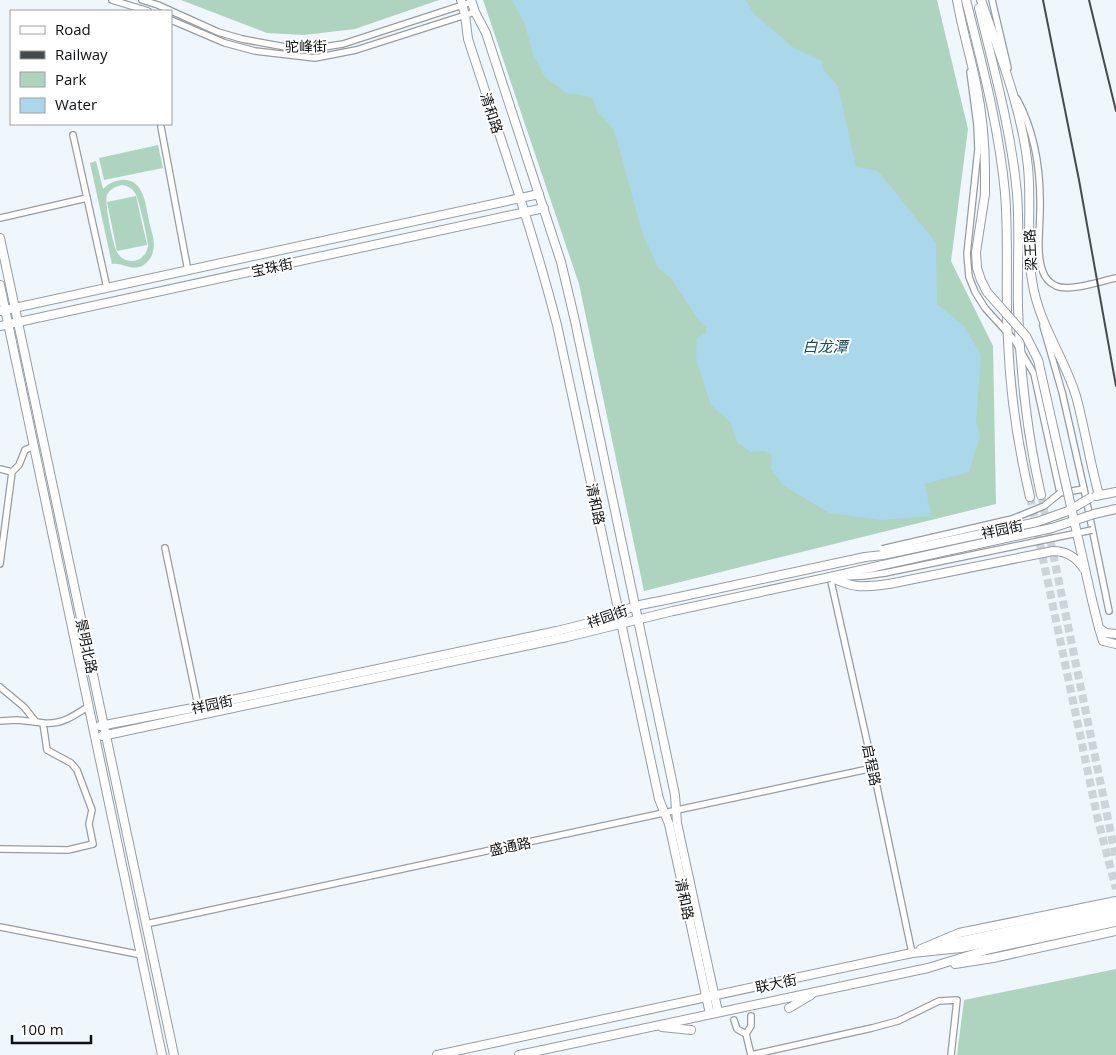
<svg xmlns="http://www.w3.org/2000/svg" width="1116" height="1055" viewBox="0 0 1116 1055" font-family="'Open Sans','Noto Sans SC',sans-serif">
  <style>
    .green { fill: #aed3bf; fill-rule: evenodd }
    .water { fill: #abd7ea }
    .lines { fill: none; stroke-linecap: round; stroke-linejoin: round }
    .major-tunnel { stroke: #cdd4d9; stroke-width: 8; stroke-dasharray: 8 4; stroke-linecap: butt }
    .minor-casing { stroke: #969da2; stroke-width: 8 }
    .major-casing { stroke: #969da2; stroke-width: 10 }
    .minor { stroke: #fff; stroke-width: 5.5 }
    .major { stroke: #fff; stroke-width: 8 }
    .rail { stroke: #474b4e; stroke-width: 2 }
    .minor-bridge-casing { stroke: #969da2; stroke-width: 8; stroke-linecap: butt }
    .major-bridge-casing { stroke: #969da2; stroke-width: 10; stroke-linecap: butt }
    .minor-bridge { stroke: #fff; stroke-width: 5.5 }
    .major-bridge { stroke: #fff; stroke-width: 8 }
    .labels { text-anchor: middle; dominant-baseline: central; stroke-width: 4; stroke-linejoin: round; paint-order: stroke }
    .street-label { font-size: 14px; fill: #0e1113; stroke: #fff }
    .water-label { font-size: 15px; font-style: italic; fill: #124c60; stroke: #fff }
  </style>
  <rect width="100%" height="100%" fill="#eff6fc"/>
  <g class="green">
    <polygon points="181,0 439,0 355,29 304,35 267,33"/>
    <polygon points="483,0 937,0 968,129 951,261 993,346 996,504 644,591 579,284"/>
    <polygon points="158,145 163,168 104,180 99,158"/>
    <path d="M96,161L103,189C114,178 133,175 141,191C146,200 147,212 149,221C151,231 156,242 153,251C152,258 147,263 142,266C130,271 122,262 112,264L90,163ZM122,185C128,186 132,188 135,193C139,199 148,239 148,246C147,250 146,254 143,256C136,264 122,262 117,252C113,245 104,202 107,195C110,189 116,186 122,185Z"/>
    <polygon points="136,196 147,245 117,251 107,202"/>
    <polygon points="1116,969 1116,1055 957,1055 964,1000"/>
  </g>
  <polygon class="water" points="512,0 746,0 754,14 794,48 822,61 823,69 838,86 856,167 878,171 936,243 937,304 964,326 981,355 976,422 980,437 969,472 925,484 931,516 881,520 829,513 783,485 771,469 772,455 764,451 751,452 738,443 730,422 711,405 696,359 697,338 706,333 706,327 697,318 672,279 659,269 643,235 614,130 597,111 592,97 566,93 545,77 533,54 525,25"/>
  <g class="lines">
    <g class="major-tunnel">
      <polyline points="1041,495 1116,858"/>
      <polyline points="1030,497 1098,820 1116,889"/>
    </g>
    <g class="minor-casing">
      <g id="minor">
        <polyline points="112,0 148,11"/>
        <polyline points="142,0 158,5 218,32 242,39 291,48 317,48 343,44 472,2"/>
        <polyline points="992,0 1008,68"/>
        <polyline points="171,20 225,43 255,51 315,58 356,50 475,12"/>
        <polyline points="970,72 977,125 978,149 967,254 969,277 975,292 985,308 1015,341 1034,374 1060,493 1084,489"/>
        <path d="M1017,99C1035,132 1041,173 1040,211C1040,230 1036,254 1043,272C1045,278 1050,283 1056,286C1070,292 1101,281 1116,278"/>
        <polyline points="161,127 188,271"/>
        <polyline points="73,135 107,288"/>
        <polyline points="0,218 87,198"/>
        <polyline points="1043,326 1062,392 1084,489 1109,611"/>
        <polyline points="0,469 12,472 19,465 25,450 34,446"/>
        <polyline points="165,548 199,710"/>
        <polyline points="0,564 12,472"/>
        <polyline points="833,577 830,577 873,768 912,953"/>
        <polyline points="842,577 864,576 885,573"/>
        <polyline points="0,687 24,707 36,722 43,723"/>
        <polyline points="0,721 17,720 36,722"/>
        <path d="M0,849L68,850L93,844L89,824L92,810L77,770L71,763L47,750L43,723C61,725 74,716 89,706"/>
        <polyline points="146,924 873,768"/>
        <polyline points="0,927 142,955"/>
        <polyline points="751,1016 751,1026 746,1034 751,1055"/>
        <polyline points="734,1020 737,1029 746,1034"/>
        <polyline points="751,1055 872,1028 898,1021 939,1001 957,1000 951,1055"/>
      </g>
    </g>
    <g class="major-casing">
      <g id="major">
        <path d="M461,0L465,15L468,39C499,134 532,228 557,325L659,799L669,824L710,1014"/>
        <polyline points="471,0 475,12 486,33 561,262 575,321 675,795 677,823 718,1012"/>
        <path d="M957,0C962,28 970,55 976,83C982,112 985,142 985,172"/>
        <path d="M966,0C982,64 999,127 1005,193C1009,242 1005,291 1008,340C1010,393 1018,446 1030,497"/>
        <path d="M981,0C1000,55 1022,109 1028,167C1032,208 1025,250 1034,291C1042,328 1065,360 1076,396C1085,429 1090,463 1099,495"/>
        <path d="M979,8C994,69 1011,130 1017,193C1020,231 1017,269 1018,307C1020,369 1027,434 1041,495"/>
        <polyline points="0,238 174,1055"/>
        <polyline points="0,285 162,1055"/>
        <polyline points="0,311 539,194"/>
        <polyline points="0,326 544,208"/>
        <polyline points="1096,496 1116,492"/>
        <polyline points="1094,514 1116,509"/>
        <polyline points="865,557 883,555"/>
        <path d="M830,577C856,589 862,587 889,584"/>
        <polyline points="830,577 883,565"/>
        <polyline points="1092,600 1099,628 1106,633 1116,634"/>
        <polyline points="1099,628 1103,641 1116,644"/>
        <polyline points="100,726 203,706 557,631 601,620 635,606 670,599"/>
        <polyline points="102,736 567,637 673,611"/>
        <polyline points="938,946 1116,908"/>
        <polyline points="921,949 959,933 1116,901"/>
        <polyline points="955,964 993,958 1116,931"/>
        <polyline points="789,1008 811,995"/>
        <polyline points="662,1027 691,1030"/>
        <polyline points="437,1055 912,953 961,948 1116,915"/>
        <polyline points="519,1055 928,968 990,949 1116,922"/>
      </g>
    </g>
    <use href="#minor" class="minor"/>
    <use href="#major" class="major"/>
    <g class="rail">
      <polyline points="1043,0 1079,180 1116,386"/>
      <polyline points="1089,0 1116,111"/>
    </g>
    <g class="minor-bridge-casing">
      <g id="minor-bridge">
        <polyline points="882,549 1012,519 1044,506 1060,493"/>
        <polyline points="885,573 1092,530"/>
      </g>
    </g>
    <g class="major-bridge-casing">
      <g id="major-bridge">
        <polyline points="985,172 985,194 976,252 977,268 981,280 987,292 1026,336 1038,360 1092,600"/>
        <polyline points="883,555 1037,522 1068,511 1090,498"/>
        <polyline points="883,565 1052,528 1094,514"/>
        <path d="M889,584L1053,551C1067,551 1076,557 1084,569"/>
        <polyline points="670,599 865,557"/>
        <polyline points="673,611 830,577"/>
      </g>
    </g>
    <use href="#minor-bridge" class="minor-bridge"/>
    <use href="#major-bridge" class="major-bridge"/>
  </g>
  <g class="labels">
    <g class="street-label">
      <text transform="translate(306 46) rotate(-1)">驼峰街</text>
      <text transform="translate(492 113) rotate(72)">清和路</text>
      <text transform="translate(1030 250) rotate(-93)">梁王路</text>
      <text transform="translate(272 267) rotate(-12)">宝珠街</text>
      <text transform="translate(596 504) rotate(78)">清和路</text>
      <text transform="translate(1002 529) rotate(-12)">祥园街</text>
      <text transform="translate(607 616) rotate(-19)">祥园街</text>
      <text transform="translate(87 646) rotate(78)">景明北路</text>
      <text transform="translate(212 704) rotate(-12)">祥园街</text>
      <text transform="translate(872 765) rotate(78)">启程路</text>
      <text transform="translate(510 846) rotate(-12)">盛通路</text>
      <text transform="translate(685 899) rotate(78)">清和路</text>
      <text transform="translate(776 983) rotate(-12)">联大街</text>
    </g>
    <g class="water-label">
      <text x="825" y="346">白龙潭</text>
    </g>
  </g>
  <rect x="10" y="10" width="162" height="115" fill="#ffffff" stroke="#9fa0a1"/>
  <rect x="20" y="26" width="25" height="8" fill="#ffffff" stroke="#9fa0a1"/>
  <text x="55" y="35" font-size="15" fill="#0e1113">Road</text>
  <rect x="20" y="51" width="25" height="8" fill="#474b4e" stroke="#9fa0a1"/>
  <text x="55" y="60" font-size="15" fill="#0e1113">Railway</text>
  <rect x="20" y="72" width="25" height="15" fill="#aed3bf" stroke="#9fa0a1"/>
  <text x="55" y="85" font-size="15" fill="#0e1113">Park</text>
  <rect x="20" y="98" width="25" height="15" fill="#abd7ea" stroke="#9fa0a1"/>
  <text x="55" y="110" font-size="15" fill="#0e1113">Water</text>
  <path d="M12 1035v8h79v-8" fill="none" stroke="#0e1113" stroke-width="2.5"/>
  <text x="20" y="1035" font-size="15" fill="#0e1113" stroke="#ffffff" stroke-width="4" paint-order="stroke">100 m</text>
</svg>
